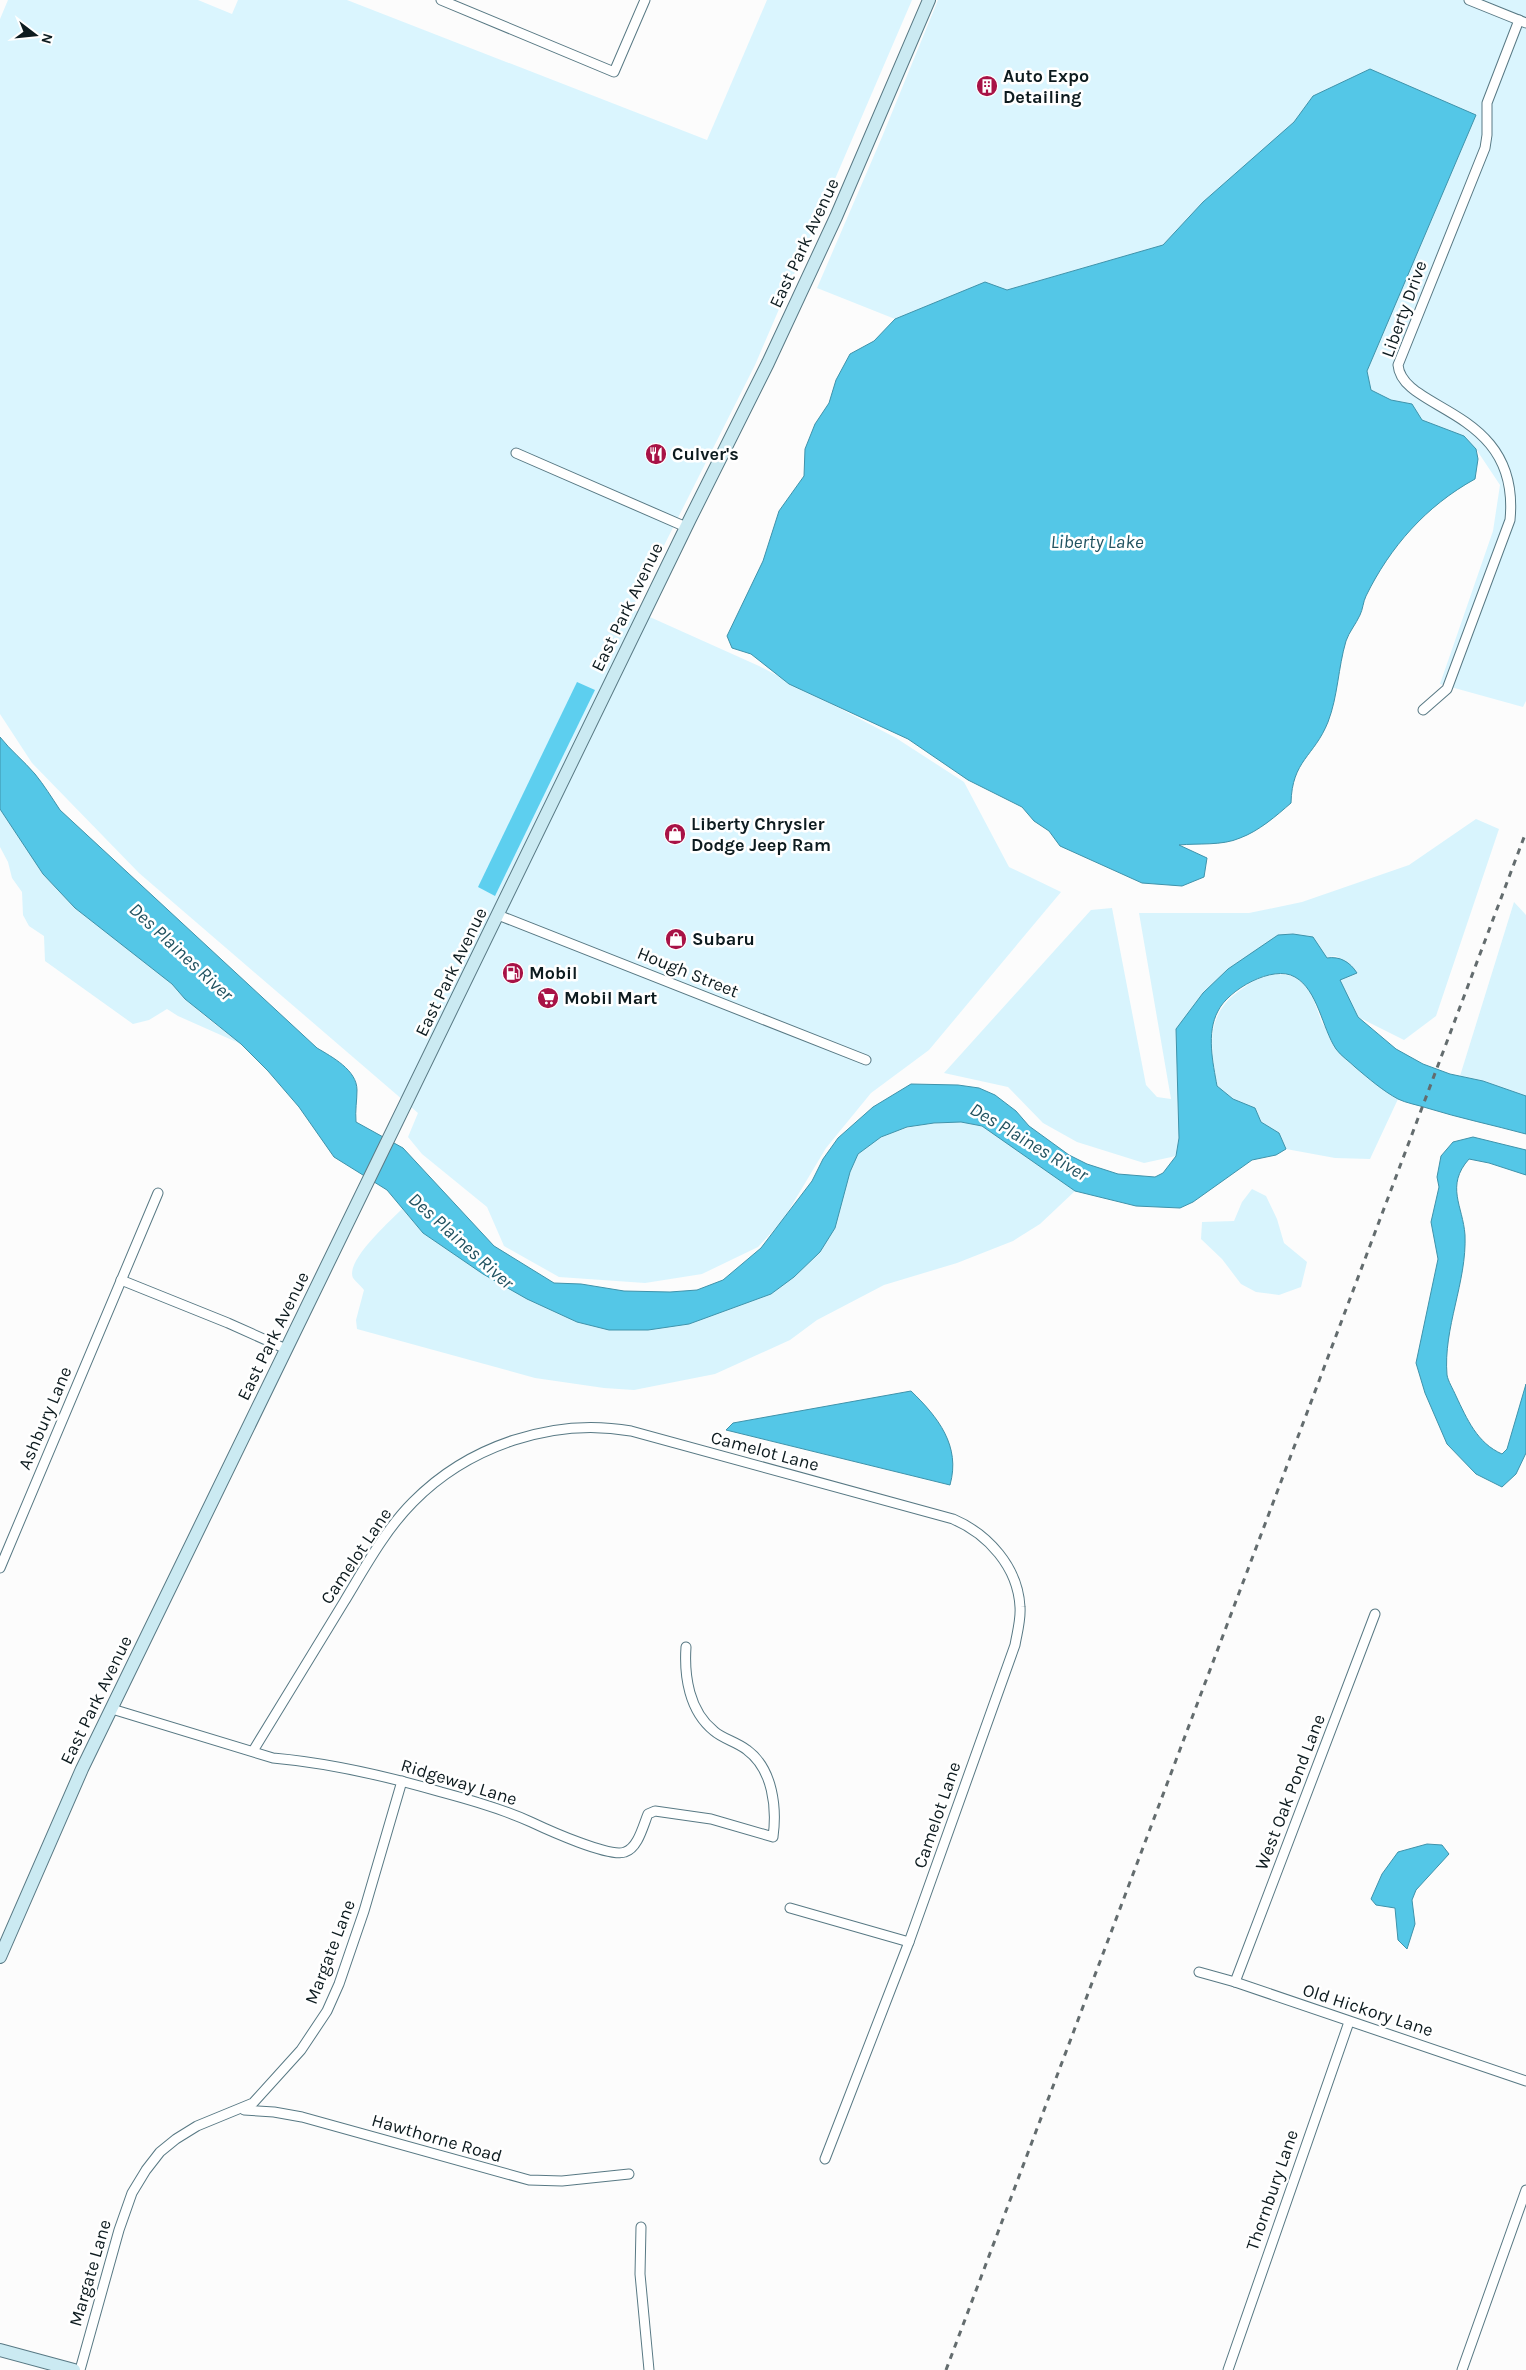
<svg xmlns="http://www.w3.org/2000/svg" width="1526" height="2370" viewBox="0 0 1526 2370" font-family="Karla,sans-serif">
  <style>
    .built { fill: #daf5fe }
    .green { fill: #d8f4fd }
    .forest { fill: #5dcfef }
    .water { fill: #54c7e7; stroke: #3f93ab }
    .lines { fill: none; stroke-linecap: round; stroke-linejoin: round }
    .minor-casing { stroke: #587984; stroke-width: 11 }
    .secondary-casing { stroke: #587984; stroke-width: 14 }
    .minor { stroke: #fff; stroke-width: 9 }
    .secondary { stroke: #cbeaf2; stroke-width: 12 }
    .rail { stroke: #636c6e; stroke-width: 3; stroke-dasharray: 6 6; stroke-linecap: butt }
    .labels { text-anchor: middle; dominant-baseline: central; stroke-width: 5; stroke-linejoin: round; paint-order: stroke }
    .poi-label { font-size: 18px; font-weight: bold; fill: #0d1b1f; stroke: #fff; text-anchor: start }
    .street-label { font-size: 18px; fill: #0d1b1f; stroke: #fff }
    .water-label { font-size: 19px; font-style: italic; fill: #225361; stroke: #fff }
  </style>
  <rect width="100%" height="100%" fill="#fcfcfc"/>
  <g class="built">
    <polygon points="8,0 198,0 232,14 238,0 347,0 707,140 767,0 912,0 755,365 632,609 759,666 896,738 964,782 1009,867 1061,892 929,1050 871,1093 826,1148 783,1220 758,1247 702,1274 645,1283 559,1277 504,1246 487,1207 422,1154 408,1137 418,1113 139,873 32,763 0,714 0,19"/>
    <polygon points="938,0 1526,0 1526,701 1523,707 1440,684 1493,531 1500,485 1476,449 1464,436 1422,420 1412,404 1391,401 1371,390 1367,371 1476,115 1313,96 1294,122 1203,202 1163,245 1006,290 985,282 895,319 817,288 882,137"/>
  </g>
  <g class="green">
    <path d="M0,809L43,874L75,908L172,984C192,1008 216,1025 241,1044L178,1016L167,1009L149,1020L133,1024L45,961L44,936L29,926L23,915L22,892L12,878L8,862L0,847Z"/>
    <polygon points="1476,819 1499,829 1436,1016 1404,1040 1358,1017 1340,982 1340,979 1357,973 1336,956 1228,969 1179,1138 1176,1156 1144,1163 1077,1142 1043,1123 1008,1087 944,1073 1091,910 1112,908 1146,1085 1157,1097 1171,1099 1139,913 1249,913 1302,902 1409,865"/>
    <polygon points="1514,902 1526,915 1526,1096 1483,1081 1460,1076"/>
    <path d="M1277,974L1294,976L1306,986L1312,995L1322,1023L1365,1075L1398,1099L1370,1159L1335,1158L1286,1149L1279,1133L1261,1122L1255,1109L1233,1099L1217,1086C1211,1048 1204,1016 1239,991C1254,980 1259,976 1277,974Z"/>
    <path d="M961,1122L982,1126L1075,1191L1040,1224L1013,1241L957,1263L884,1285L817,1320L790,1340L715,1374L634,1390L604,1388L535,1378L357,1329L356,1320L364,1290C361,1286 356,1282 353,1278C345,1261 390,1221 402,1209L423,1233L483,1274L648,1330L835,1228C841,1205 844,1174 857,1155C860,1151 866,1148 869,1145C896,1126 929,1123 961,1122Z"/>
    <polygon points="1252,1189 1266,1196 1277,1219 1284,1243 1307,1262 1301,1287 1279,1295 1256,1292 1241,1284 1222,1259 1201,1239 1202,1222 1234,1221 1242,1202"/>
  </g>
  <polygon class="forest" points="577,682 595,690 495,896 478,887"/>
  <g class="water">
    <path d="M1370,69L1476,115L1367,371L1371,390L1391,400L1412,404L1422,420L1464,436L1476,449L1478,459L1475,479C1426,506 1390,547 1366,596C1363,602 1363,609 1360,615C1356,624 1349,632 1346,641C1338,668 1338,696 1328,722C1314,757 1292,760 1291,803C1276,816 1259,831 1240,838C1222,846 1198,843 1179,845L1207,858L1204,877L1182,886L1142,883L1060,846L1049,831L1034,821L1022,807L968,780L908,739L789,684L751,654L732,648L727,636L763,561L779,511L804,476L805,449L815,424L829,403L836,380L850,354L874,341L895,319L985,282L1007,290L1163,245L1203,202L1294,122L1313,96Z"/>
    <path d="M0,737C11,751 23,760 35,774C44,785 52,798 60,810L317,1048C332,1057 357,1070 357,1090C357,1101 355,1110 356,1122L403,1148L494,1246L554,1283L581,1284L624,1291L670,1292L697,1290L723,1280L761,1248L812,1181L823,1159L838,1138L873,1107L911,1084L958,1085L979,1088L995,1095L1016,1111L1029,1126L1069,1155L1087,1164L1118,1174L1155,1177L1163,1173L1176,1156L1179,1138L1176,1029L1203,993L1228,969L1278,935L1293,934L1313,937L1327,958C1340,956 1350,962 1357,973L1340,980L1358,1017L1396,1049L1423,1064L1450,1074L1483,1081L1526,1096V1134C1493,1125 1459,1118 1427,1108C1418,1105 1406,1103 1398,1099C1383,1091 1368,1078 1355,1067C1349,1061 1341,1056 1336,1049C1322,1028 1318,990 1295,977C1273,964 1228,990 1218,1011C1206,1033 1213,1063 1217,1086L1233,1099L1255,1108L1261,1122L1279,1133L1286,1149L1276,1155L1252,1160L1193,1202L1180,1208L1136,1206L1075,1191L982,1126L961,1122L934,1123L907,1127L881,1137L858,1154L850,1172L835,1228L820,1252L794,1277L771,1294L689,1324L648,1330H609L577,1322L527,1299L483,1274L423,1233L387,1190L334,1157L299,1107L268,1071L241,1044L185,999L172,984L75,908L43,874L0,809Z"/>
    <path d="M1473,1137L1526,1150V1175L1489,1163L1469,1159C1445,1186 1463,1206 1465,1235C1467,1282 1443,1328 1447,1375C1448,1381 1453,1389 1456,1396C1467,1419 1477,1443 1502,1454L1507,1449L1526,1384V1453L1516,1474L1502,1487L1476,1474L1447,1444L1425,1393L1416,1363L1438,1259L1431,1222L1439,1187L1437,1177L1441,1156L1453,1142Z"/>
    <path d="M911,1391C938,1417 961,1446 950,1485L726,1430L733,1423Z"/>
    <polygon points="1427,1844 1442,1845 1449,1854 1416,1890 1412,1900 1415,1924 1407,1949 1398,1940 1395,1908 1376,1905 1371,1899 1382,1874 1398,1852"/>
  </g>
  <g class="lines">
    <g class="minor-casing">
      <g id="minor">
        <polyline points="441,0 614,72 645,0"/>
        <polyline points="1469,0 1526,23"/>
        <polyline points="516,453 686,527"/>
        <path d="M1423,710L1447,689L1510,520C1521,408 1402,412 1398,365L1485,148L1487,135V103L1519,20"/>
        <polyline points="498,915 866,1060"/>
        <polyline points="121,1280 228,1323 286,1349"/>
        <polyline points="0,1568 158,1193"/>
        <path d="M112,1709L273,1758C330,1763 386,1776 441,1792C471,1800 503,1809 531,1822C548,1830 610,1858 625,1852C638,1848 643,1826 648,1814L655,1811L711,1819L773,1837C777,1808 773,1769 747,1750C737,1742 723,1739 714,1731C689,1711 684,1676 686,1647"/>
        <path d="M253,1751C283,1701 314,1652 344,1602C364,1569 385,1530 413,1502C468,1446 553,1417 631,1431L953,1519C988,1534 1018,1567 1020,1607C1021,1620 1017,1633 1015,1645L909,1942L825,2159"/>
        <polyline points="790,1908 909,1942"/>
        <polyline points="1199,1972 1235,1982 1526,2081"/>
        <polyline points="1235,1982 1375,1614"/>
        <polyline points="244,2110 274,2112 302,2117 529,2180 562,2181 629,2174"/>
        <polyline points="641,2227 640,2274 649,2370"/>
        <polyline points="80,2370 119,2230 132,2193 146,2170 160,2152 176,2139 197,2126 253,2103 301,2050 327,2011 339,1984 364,1911 402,1781"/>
        <polyline points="1228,2370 1349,2022"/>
        <polyline points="1462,2370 1526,2190"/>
      </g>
    </g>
    <g class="secondary-casing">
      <g id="secondary">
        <polyline points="0,1957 82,1769 690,519 768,363 836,217 929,0"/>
        <polyline points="0,2350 74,2370"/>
      </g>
    </g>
    <use href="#minor" class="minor"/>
    <use href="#secondary" class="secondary"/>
    <polyline class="rail" points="946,2370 1526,832"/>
  </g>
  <defs>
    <g id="building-disc" transform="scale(1.125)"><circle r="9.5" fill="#a81246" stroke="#fff"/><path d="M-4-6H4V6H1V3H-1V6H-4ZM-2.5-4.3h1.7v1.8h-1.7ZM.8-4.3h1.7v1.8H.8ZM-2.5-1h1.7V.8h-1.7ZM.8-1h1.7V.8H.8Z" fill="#fff"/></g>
    <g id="restaurant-disc" transform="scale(1.125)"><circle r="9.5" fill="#a81246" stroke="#fff"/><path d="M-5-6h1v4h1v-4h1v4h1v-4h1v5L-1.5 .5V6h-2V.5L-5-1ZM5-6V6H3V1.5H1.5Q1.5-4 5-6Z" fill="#fff"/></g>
    <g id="shop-disc" transform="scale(1.125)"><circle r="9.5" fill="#a81246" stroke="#fff"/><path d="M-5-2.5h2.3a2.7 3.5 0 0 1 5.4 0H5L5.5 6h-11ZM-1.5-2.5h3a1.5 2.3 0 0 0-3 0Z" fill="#fff"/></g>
    <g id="fuel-disc" transform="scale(1.125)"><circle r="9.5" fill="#a81246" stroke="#fff"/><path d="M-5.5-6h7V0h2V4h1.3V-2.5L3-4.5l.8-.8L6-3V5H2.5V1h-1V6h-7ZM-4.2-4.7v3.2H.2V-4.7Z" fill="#fff"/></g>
    <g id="supermarket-disc" transform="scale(1.125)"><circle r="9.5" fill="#a81246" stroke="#fff"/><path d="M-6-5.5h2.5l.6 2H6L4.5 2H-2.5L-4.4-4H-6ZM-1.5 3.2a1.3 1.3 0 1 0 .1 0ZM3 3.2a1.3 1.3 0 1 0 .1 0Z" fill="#fff"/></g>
  </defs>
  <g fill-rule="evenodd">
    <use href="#building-disc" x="987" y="86"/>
    <use href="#restaurant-disc" x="656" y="454"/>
    <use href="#shop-disc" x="675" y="834"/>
    <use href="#shop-disc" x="676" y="939"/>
    <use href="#fuel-disc" x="513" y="973"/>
    <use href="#supermarket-disc" x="548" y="998"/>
  </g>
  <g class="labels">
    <g class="poi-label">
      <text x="1003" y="76">Auto Expo<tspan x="1003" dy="21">Detailing</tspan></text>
      <text x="672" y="454">Culver's</text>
      <text x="691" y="824">Liberty Chrysler<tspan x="691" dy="21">Dodge Jeep Ram</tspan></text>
      <text x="692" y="939">Subaru</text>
      <text x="529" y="973">Mobil</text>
      <text x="564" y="998">Mobil Mart</text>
    </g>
    <g class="street-label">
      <text transform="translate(804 243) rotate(-65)">East Park Avenue</text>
      <text transform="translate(1404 309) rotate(-70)">Liberty Drive</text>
      <text transform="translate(627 607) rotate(-64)">East Park Avenue</text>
      <text transform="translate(451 972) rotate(-64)">East Park Avenue</text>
      <text transform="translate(688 972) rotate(22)">Hough Street</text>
      <text transform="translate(273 1336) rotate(-64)">East Park Avenue</text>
      <text transform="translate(45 1418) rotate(-67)">Ashbury Lane</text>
      <text transform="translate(765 1451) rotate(15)">Camelot Lane</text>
      <text transform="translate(356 1556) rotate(-56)">Camelot Lane</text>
      <text transform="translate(96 1700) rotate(-64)">East Park Avenue</text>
      <text transform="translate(459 1782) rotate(17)">Ridgeway Lane</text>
      <text transform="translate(1290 1792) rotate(-69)">West Oak Pond Lane</text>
      <text transform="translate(937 1815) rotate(-71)">Camelot Lane</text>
      <text transform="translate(330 1952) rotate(-69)">Margate Lane</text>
      <text transform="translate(1368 2010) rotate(18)">Old Hickory Lane</text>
      <text transform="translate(437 2138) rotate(16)">Hawthorne Road</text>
      <text transform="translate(1272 2190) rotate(-71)">Thornbury Lane</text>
      <text transform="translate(90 2273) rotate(-74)">Margate Lane</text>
    </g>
    <g class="water-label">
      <text x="1097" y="542">Liberty Lake</text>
      <text transform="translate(181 952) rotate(43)">Des Plaines River</text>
      <text transform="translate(1029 1142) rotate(31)">Des Plaines River</text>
      <text transform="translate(461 1241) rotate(42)">Des Plaines River</text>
    </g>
  </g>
  <g transform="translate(35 35) rotate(106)" stroke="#ffffff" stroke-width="4" paint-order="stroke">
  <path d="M0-4L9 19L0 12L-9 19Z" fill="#0d1b1f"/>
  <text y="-8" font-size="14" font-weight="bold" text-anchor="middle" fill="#0d1b1f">N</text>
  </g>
</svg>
